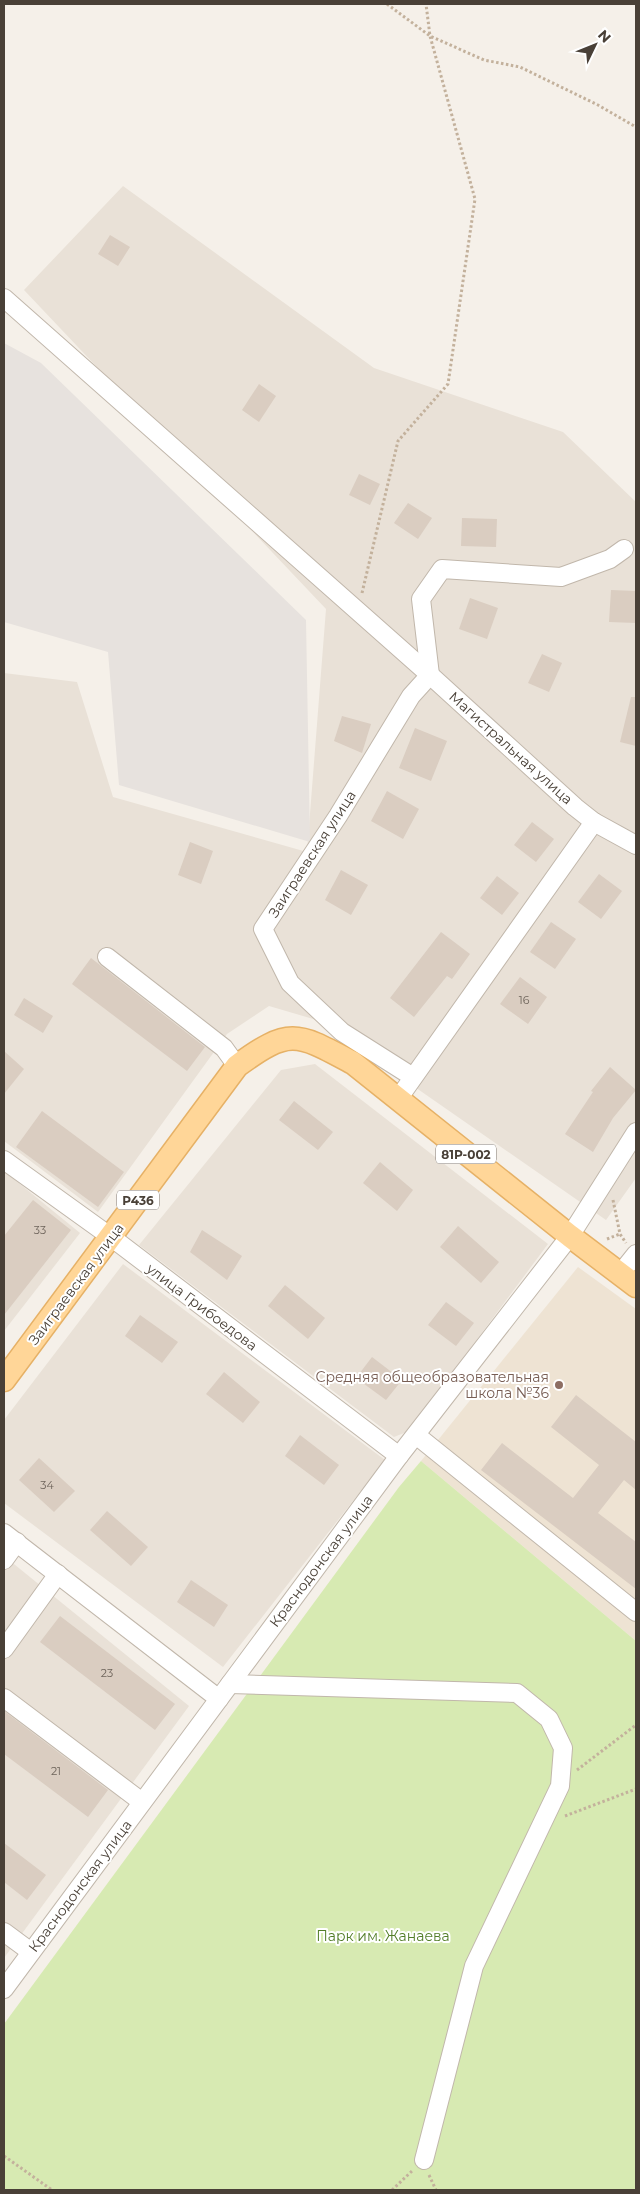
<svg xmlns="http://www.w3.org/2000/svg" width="640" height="2194" viewBox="0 0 640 2194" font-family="Montserrat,sans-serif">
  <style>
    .residential { fill: #e9e1d7 }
    .industrial { fill: #e7e2de }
    .education { fill: #eee3d3 }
    .green { fill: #d7eab2 }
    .building { fill: #dacdc1 }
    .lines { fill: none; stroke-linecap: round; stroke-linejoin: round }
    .minor-casing { stroke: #c1b7ab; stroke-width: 20 }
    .major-casing { stroke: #e6b166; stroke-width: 25 }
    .path { stroke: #c3b19c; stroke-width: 3; stroke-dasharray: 2.5 2.5; stroke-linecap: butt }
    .minor { stroke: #fff; stroke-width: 18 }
    .major { stroke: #ffd698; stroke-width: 22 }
    .education-dot { fill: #8d6e63; stroke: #fff; stroke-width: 2 }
    .labels { text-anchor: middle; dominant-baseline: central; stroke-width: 4; stroke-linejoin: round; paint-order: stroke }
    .number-label { font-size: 11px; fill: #6d635a }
    .shield { fill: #fff; stroke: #807973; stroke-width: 1 }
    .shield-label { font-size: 12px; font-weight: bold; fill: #494037 }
    .street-label { font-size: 14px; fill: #494037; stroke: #fff }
    .education-label { font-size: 14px; fill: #785e54; stroke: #fff; text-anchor: end }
    .park-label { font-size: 14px; fill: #527d28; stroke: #fff }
  </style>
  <rect width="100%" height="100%" fill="#f5f0e9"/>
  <g class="residential">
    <polygon points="123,186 374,368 563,432 636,502 636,1178 606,1220 320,1021 269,1006 227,1034 98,1212 4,1141 4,673 77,682 113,797 307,852 326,609 24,290"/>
    <polygon points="315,1064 548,1244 409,1431 394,1437 139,1245 281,1070"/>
    <polygon points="4,1171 80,1233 4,1331"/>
    <polygon points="123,1264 385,1460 223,1667 4,1503 4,1420"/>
    <polygon points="4,1556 189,1706 4,1958"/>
  </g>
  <polygon class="industrial" points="4,343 41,363 306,620 310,842 119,785 108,652 4,622"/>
  <polygon class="education" points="578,1267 636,1309 636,1641 421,1461"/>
  <polygon class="green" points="421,1461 636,1641 636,2190 4,2190 4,2024 399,1487"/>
  <g class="building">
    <polygon points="110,235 130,247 118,266 98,254"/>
    <polygon points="259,384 276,396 259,422 242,410"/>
    <polygon points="359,474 380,484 370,505 349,495"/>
    <polygon points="408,503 432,518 418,539 394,523"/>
    <polygon points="462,518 497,519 496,547 461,546"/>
    <polygon points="611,590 636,591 636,623 609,622"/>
    <polygon points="470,598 498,608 487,639 459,629"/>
    <polygon points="542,654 562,663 549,692 528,683"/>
    <polygon points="631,697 636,697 636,746 620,742"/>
    <polygon points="342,716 371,724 362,753 334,741"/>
    <polygon points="415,728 447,741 431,781 399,768"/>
    <polygon points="387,791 419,809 403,839 371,821"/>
    <polygon points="532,822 554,839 536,862 514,845"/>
    <polygon points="190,842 213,851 201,884 178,875"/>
    <polygon points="341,870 368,885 351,915 325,900"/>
    <polygon points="599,874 622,891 601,919 578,902"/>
    <polygon points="497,876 519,893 502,915 480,898"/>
    <polygon points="551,922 576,939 555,969 530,952"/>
    <polygon points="441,932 470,954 452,979 447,976 414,1017 390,998"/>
    <polygon points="91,958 205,1047 187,1071 72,984"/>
    <polygon points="520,977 547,997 528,1024 500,1004"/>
    <polygon points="24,998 53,1016 43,1033 14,1015"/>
    <polygon points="4,1051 24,1069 4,1094"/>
    <polygon points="610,1067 636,1090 613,1118 593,1152 565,1134 593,1092 591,1091"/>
    <polygon points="294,1101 333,1132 318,1150 279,1120"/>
    <polygon points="42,1111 124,1172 98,1207 16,1147"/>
    <polygon points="380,1162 413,1190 397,1211 363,1183"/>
    <polygon points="33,1200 71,1230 4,1315 4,1236"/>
    <polygon points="458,1226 499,1262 481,1283 440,1247"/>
    <polygon points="202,1230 242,1256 227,1280 190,1252"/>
    <polygon points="285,1285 325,1318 308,1339 268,1306"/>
    <polygon points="446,1302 474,1323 456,1346 428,1325"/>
    <polygon points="140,1315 178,1342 162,1363 125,1336"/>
    <polygon points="372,1357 402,1380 386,1400 356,1378"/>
    <polygon points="224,1372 260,1402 243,1423 206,1394"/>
    <polygon points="576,1395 636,1442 636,1490 624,1480 598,1513 636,1542 636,1589 481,1470 502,1443 573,1498 599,1465 551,1427"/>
    <polygon points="300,1435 339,1465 324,1485 285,1456"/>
    <polygon points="39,1458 75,1491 54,1512 19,1480"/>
    <polygon points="107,1511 148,1547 131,1566 90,1530"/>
    <polygon points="191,1580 228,1605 214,1627 177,1602"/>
    <polygon points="60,1616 175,1704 155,1730 40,1642"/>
    <polygon points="4,1711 108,1790 88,1817 4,1754"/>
    <polygon points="4,1843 46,1875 27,1900 4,1882"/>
  </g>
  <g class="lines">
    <g class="minor-casing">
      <g id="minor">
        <polyline points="4,298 430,675 575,807 594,822 636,845"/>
        <polyline points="107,957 224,1048 237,1066"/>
        <polyline points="413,1077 342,1032 290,983 263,929 338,816 411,696 430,675 421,599 442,569 561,577 610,559 624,549"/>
        <polyline points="398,1099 594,822"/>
        <polyline points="4,1160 111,1237 399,1456"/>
        <polyline points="620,1274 636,1254"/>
        <polyline points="416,1435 636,1612"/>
        <polyline points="4,1533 219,1699"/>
        <polyline points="4,1560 17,1542"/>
        <polyline points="4,1649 58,1574"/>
        <polyline points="230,1684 517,1693 549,1719 563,1748 560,1786 474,1966 424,2160"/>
        <polyline points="4,1698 142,1802"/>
        <polyline points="4,1932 31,1952"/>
        <polyline points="4,1989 399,1456 570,1236 636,1132"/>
      </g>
    </g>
    <g class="major-casing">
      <path id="major" d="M4,1380L237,1066C290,1027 297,1033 353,1063L570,1236L636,1286"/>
    </g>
    <g class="path">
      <polyline points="387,4 430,36 484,60 520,67 598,105 636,127"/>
      <polyline points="362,593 398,441 448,384 475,199 430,36 426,4"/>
      <polyline points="613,1200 620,1234 626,1243"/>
      <polyline points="607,1239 620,1234"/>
      <polyline points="577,1770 636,1725"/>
      <polyline points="565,1816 636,1789"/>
      <polyline points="4,2156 52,2190"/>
      <polyline points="429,2175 436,2190"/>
      <polyline points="392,2190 412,2171"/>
    </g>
    <use href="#minor" class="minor"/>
    <use href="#major" class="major"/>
  </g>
  <circle class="education-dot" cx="559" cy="1385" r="5"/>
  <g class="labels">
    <g class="number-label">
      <text x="524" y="1000">16</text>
      <text x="40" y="1230">33</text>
      <text x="47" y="1485">34</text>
      <text x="107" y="1673">23</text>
      <text x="56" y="1771">21</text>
    </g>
    <g class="shield">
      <rect x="436" y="1144.5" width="60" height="19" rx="4"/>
      <rect x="117" y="1190.5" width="42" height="19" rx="4"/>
    </g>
    <g class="shield-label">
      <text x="466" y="1154">81Р-002</text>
      <text x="138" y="1200">P436</text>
    </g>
    <g class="street-label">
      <text transform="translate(511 748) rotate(42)">Магистральная улица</text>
      <text transform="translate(312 854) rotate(-57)">Заиграевская улица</text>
      <text transform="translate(76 1284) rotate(-53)">Заиграевская улица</text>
      <text transform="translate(202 1307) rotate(37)">улица Грибоедова</text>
      <text transform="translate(321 1561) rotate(-53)">Краснодонская улица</text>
      <text transform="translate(80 1886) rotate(-53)">Краснодонская улица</text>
    </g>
    <g class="education-label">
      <text x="549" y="1377">Средняя общеобразовательная<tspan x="549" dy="16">школа №36</tspan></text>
    </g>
    <g class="park-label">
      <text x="383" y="1936">Парк им. Жанаева</text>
    </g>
  </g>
  <rect width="640" height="2194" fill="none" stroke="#494037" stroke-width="10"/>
  <g transform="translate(595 45) rotate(47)" stroke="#ffffff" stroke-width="4" paint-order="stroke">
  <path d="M0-4L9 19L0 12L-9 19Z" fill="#494037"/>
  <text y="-8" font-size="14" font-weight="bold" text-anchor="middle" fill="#494037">N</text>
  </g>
</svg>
